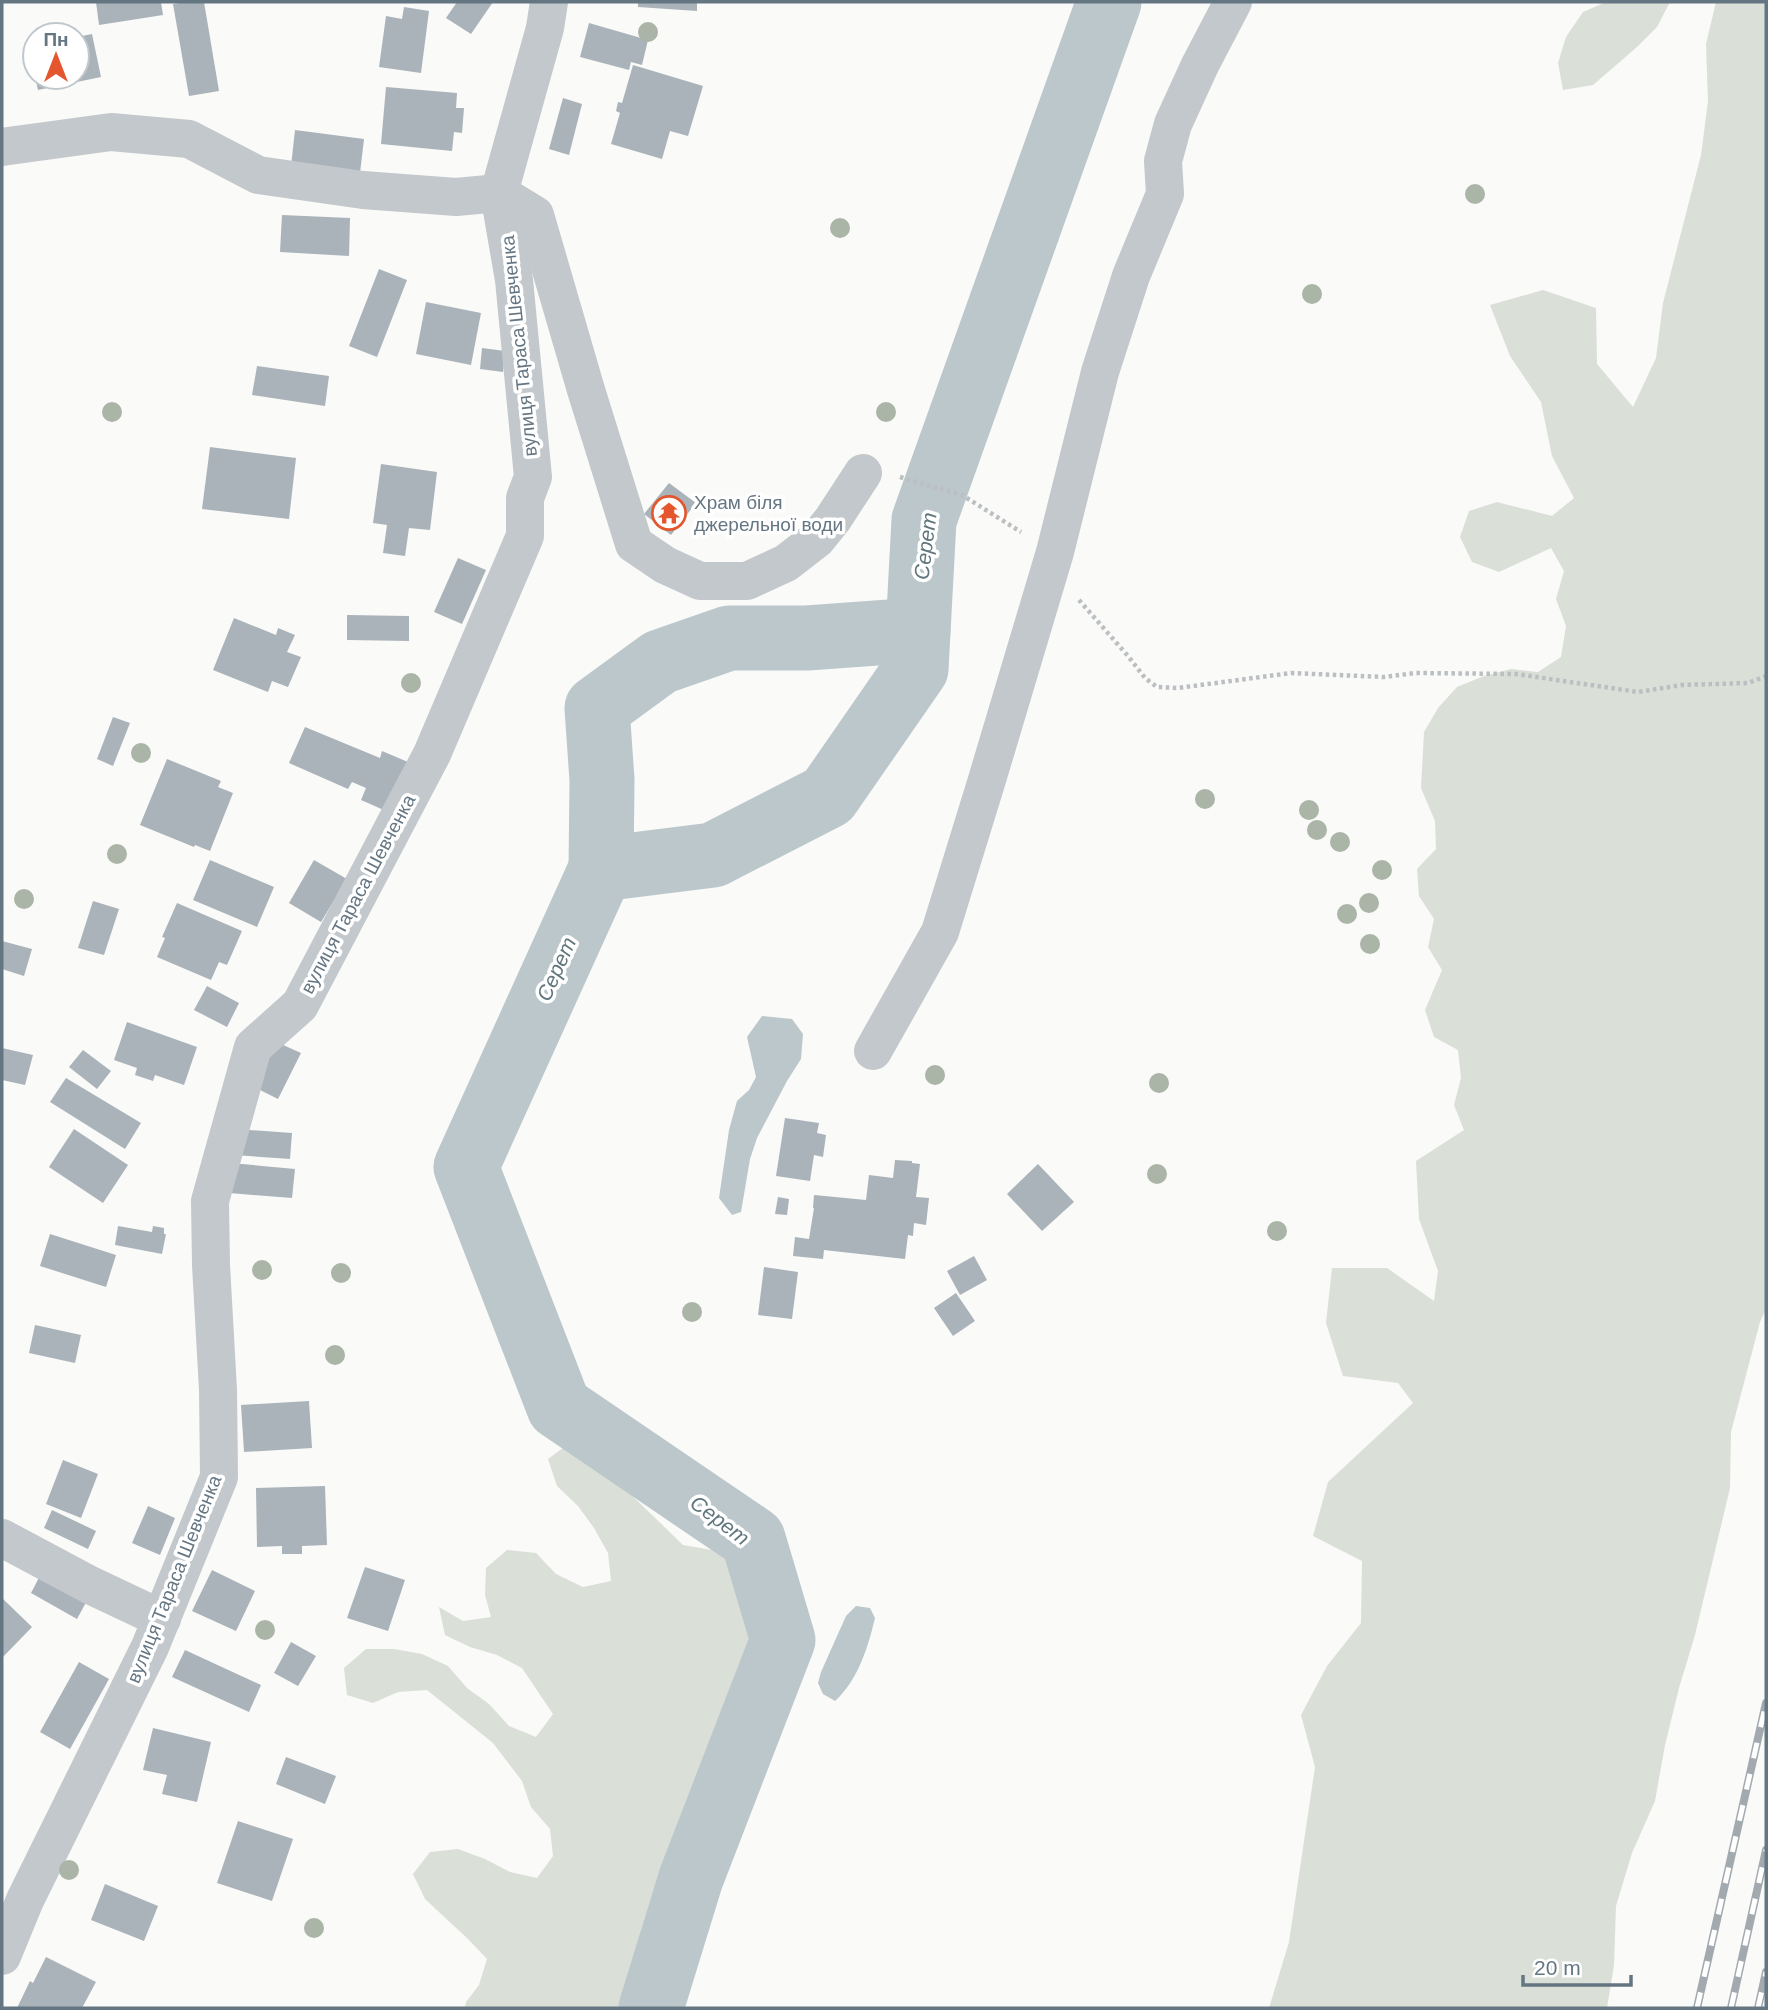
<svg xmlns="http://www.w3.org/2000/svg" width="1768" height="2010" viewBox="0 0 1768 2010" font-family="Arial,sans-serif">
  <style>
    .green { fill: #dadfd7 }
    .water { fill: #bbc7cb }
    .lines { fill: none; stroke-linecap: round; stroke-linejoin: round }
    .river { stroke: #bbc7cb; stroke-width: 65 }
    .building { fill: #aab3b9 }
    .path { stroke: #bbbfc2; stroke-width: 4.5; stroke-dasharray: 3.5 3.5; stroke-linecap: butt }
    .minor { stroke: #c3c8cc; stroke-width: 38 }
    .rail-casing { stroke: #a2aab0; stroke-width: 8 }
    .rail { stroke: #fff; stroke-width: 5; stroke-dasharray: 16; stroke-linecap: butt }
    .tree { fill: #aab4a7 }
    .labels { text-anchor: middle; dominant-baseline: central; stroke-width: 7; stroke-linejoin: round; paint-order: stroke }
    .street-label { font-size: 19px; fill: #657683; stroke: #fff }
    .poi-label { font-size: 19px; fill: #657683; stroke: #fff; text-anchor: start }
    .water-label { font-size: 21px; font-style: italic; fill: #60757c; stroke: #fff }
  </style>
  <rect width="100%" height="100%" fill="#fafaf8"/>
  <g class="green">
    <polygon points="1606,2 1670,2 1657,27 1637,47 1593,85 1563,90 1558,63 1566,37 1583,12"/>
    <polygon points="1716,2 1766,2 1766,1309 1760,1322 1731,1432 1730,1488 1695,1635 1679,1688 1665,1745 1655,1801 1632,1853 1616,1906 1614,1965 1607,2008 1269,2008 1289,1942 1315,1767 1301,1715 1327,1666 1361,1623 1362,1561 1313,1536 1328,1482 1413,1403 1398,1383 1343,1376 1326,1323 1332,1268 1387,1268 1434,1301 1438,1271 1419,1219 1416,1161 1464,1130 1454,1105 1461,1078 1458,1050 1434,1037 1425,1010 1442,970 1428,947 1434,919 1419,896 1417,869 1436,849 1435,821 1421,788 1424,732 1438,708 1457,687 1484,676 1511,669 1538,672 1561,657 1566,626 1556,599 1564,571 1551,548 1499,572 1472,562 1460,537 1469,511 1497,502 1552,516 1574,498 1552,456 1541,402 1510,356 1490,305 1543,290 1596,308 1597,364 1633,407 1656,358 1663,303 1701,155 1708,101 1706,44"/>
    <polygon points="571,1442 615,1479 683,1545 712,1550 736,1567 756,1589 758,1618 736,1672 741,1728 728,1782 691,1827 659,1873 642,1927 636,1983 630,2008 465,2008 466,2002 479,1985 487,1959 468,1939 425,1899 413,1874 430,1852 458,1849 485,1859 510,1872 537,1878 553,1856 550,1829 531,1807 522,1781 493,1743 427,1690 398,1692 373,1703 347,1695 344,1668 366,1649 394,1649 422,1654 448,1666 467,1688 489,1704 509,1726 536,1737 553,1714 522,1668 497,1655 470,1647 445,1635 439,1607 463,1621 491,1617 485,1595 486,1568 507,1550 536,1553 556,1574 583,1587 611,1581 608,1553 594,1528 578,1506 557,1486 548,1459"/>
  </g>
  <g class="water">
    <polygon points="762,1016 792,1019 803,1034 801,1059 787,1081 757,1138 750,1159 741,1212 732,1215 719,1198 729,1130 737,1101 749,1090 756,1077 747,1037"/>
    <path d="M856,1606L870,1608L875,1618C868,1647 858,1680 835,1701L823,1694L818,1683L821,1672L846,1616Z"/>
  </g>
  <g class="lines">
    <g class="river">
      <polyline points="601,869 602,780 597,708 660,662 729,638 807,638 918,630"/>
      <polyline points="651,2008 691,1878 783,1640 753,1539 559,1407 466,1167 601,869 713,855 828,796 916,669 924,520 1109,2"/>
    </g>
  </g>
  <g class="building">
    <polygon points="96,2 161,2 163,15 99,25"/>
    <polygon points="187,2 204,2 219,91 189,96 173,4"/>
    <polygon points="457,2 493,2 471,34 446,18"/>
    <polygon points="638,2 697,2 697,11 638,7"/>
    <polygon points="404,7 429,11 421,73 379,67 386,16 402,19"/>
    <polygon points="589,23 648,40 642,65 631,62 629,70 580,57"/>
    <polygon points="92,34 101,77 38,90 35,77 77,77 77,37"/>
    <polygon points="633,65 703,86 688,136 670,131 662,159 611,144 620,113 616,111 618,102 622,103"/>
    <polygon points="386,87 457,93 456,108 464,108 462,133 454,132 452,151 381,144"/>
    <polygon points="563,98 582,104 569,155 549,149"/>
    <polygon points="295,130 364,139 360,173 291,166"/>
    <polygon points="282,215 350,218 349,256 280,252"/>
    <polygon points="379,269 407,280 377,357 349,346"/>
    <polygon points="426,302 481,313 471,365 416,354"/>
    <polygon points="482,348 505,351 503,372 480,369"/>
    <polygon points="257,366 329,376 325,406 252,395"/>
    <polygon points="210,447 296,458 289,519 202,509"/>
    <polygon points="381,464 437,472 430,530 409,528 405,556 383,553 387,525 373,523"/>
    <polygon points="669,483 696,503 671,535 644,514"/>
    <polygon points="458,558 486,570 462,624 434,612"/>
    <polygon points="347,615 409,616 409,641 347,640"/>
    <polygon points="234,618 276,635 278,628 295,635 287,652 301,657 288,687 272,681 268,692 213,670"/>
    <polygon points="113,717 130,723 113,766 97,759"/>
    <polygon points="305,727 380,758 382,751 408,762 386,811 361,800 366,788 352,782 348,789 289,763"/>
    <polygon points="167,759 221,781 218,787 233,793 210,851 195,845 194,847 140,825"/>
    <polygon points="210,860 274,887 257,927 193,900"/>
    <polygon points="314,860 347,879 321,922 289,903"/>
    <polygon points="93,901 119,909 104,955 78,948"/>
    <polygon points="177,903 242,931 227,965 219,962 211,980 157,957 165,938 162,937"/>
    <polygon points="2,941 32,949 24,976 2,969"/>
    <polygon points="207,986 239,1003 227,1027 194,1010"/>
    <polygon points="127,1022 197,1047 184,1085 155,1075 153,1081 135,1075 137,1068 114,1060"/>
    <polygon points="272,1040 301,1053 278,1099 250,1085"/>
    <polygon points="2,1048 33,1055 25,1085 2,1080"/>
    <polygon points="83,1050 111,1071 97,1089 69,1067"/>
    <polygon points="66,1078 141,1123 125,1149 50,1102"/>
    <polygon points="785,1118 819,1123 817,1133 826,1135 823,1157 814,1155 810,1181 776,1176"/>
    <polygon points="74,1129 128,1165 103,1203 49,1167"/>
    <polygon points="236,1129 292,1133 290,1159 234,1155"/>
    <polygon points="895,1160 912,1161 912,1163 920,1164 916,1197 929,1198 926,1225 914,1223 913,1236 908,1235 905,1259 824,1250 823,1259 793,1256 795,1237 809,1239 814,1208 813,1208 814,1195 866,1200 869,1175 893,1178"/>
    <polygon points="231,1163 295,1169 292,1198 229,1193"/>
    <polygon points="1038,1164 1074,1202 1042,1231 1007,1194"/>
    <polygon points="778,1197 789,1199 787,1215 775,1214"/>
    <polygon points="118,1226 152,1232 153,1226 164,1228 164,1234 166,1234 162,1254 115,1245"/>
    <polygon points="50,1234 116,1255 106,1287 40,1266"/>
    <polygon points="974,1256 987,1280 960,1295 947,1271"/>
    <polygon points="764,1267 798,1272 792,1319 758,1315"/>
    <polygon points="956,1293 975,1321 953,1336 934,1308"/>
    <polygon points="35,1325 81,1335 75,1363 29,1353"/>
    <polygon points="309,1401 312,1448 244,1452 241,1405"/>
    <polygon points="63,1460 98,1474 81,1518 46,1504"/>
    <polygon points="325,1486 327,1545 302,1546 302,1554 282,1554 282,1546 257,1547 256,1488"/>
    <polygon points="148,1506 175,1518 160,1555 132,1543"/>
    <polygon points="52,1510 96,1531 88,1549 44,1528"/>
    <polygon points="365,1567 405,1580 388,1631 347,1618"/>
    <polygon points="44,1568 90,1595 77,1619 31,1593"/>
    <polygon points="212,1570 255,1591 236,1631 192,1611"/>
    <polygon points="3,1599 32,1627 2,1658 2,1601"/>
    <polygon points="291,1642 316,1656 298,1686 274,1673"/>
    <polygon points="185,1650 261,1685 249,1712 172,1677"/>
    <polygon points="79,1662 109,1679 70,1749 40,1732"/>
    <polygon points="153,1728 211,1742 197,1802 162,1794 167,1775 143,1770"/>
    <polygon points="286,1757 336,1776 325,1804 276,1784"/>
    <polygon points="238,1821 293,1839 272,1901 217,1883"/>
    <polygon points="105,1884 158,1906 144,1941 91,1920"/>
    <polygon points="46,1957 96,1982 82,2008 17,2008 30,1981 33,1983"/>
  </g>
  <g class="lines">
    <g class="path">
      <polyline points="900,477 962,495 1021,532"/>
      <polyline points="1079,600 1128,656 1145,678 1157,687 1178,688 1291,673 1384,677 1415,673 1516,674 1638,692 1682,685 1748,683 1766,676"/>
    </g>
    <g class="minor">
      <polyline points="2,147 111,132 189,139 258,175 363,190 456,197 499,193 535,215 586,390 634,544 665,565 700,581 747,581 786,563 817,539 833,519 863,473"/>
      <polyline points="873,1051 940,932 986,783 1055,552 1100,372 1131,276 1165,194 1163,161 1173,124 1200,65 1233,2"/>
      <polyline points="2,1538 90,1585 162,1619"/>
      <polyline points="2,1956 25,1900 150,1647 219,1477 218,1390 211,1265 210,1201 253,1047 300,1005 432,754 525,536 525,498 533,477 514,280 499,193 545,28 549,2"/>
    </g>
    <g class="rail-casing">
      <g id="rail">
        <polyline points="1697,2008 1766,1703"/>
        <polyline points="1731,2008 1766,1850"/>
        <polyline points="1758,2008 1766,1972"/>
      </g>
    </g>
    <use href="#rail" class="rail"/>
  </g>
  <g class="tree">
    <circle cx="648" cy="32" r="10"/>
    <circle cx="1475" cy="194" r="10"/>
    <circle cx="840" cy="228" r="10"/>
    <circle cx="1312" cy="294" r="10"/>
    <circle cx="112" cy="412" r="10"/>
    <circle cx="886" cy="412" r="10"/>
    <circle cx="411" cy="683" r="10"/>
    <circle cx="141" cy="753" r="10"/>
    <circle cx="1205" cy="799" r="10"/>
    <circle cx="1309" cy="810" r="10"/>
    <circle cx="1317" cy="830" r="10"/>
    <circle cx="1340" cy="842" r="10"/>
    <circle cx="117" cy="854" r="10"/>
    <circle cx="1382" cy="870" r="10"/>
    <circle cx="24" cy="899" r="10"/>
    <circle cx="1369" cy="903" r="10"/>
    <circle cx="1347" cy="914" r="10"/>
    <circle cx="1370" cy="944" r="10"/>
    <circle cx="935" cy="1075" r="10"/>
    <circle cx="1159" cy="1083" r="10"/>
    <circle cx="1157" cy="1174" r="10"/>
    <circle cx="1277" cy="1231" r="10"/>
    <circle cx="262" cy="1270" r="10"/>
    <circle cx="341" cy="1273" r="10"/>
    <circle cx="692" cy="1312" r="10"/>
    <circle cx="335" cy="1355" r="10"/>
    <circle cx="265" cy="1630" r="10"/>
    <circle cx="69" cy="1870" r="10"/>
    <circle cx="314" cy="1928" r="10"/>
  </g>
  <defs>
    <g id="temple-ring" transform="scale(1.75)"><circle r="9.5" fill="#fff" stroke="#e4572e" stroke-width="1.5"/><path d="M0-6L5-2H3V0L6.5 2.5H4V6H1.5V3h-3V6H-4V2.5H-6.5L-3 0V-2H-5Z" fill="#e4572e"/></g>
  </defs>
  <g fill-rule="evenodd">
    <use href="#temple-ring" x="669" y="513"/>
  </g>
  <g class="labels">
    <g class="street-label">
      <text transform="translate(519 346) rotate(-96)">вулиця Тараса Шевченка</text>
      <text transform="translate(358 894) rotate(-62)">вулиця Тараса Шевченка</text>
      <text transform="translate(174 1579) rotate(-68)">вулиця Тараса Шевченка</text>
    </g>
    <g class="poi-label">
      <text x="694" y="502">Храм біля<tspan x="694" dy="22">джерельної води</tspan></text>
    </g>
    <g class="water-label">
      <text transform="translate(925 546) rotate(-83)">Серет</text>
      <text transform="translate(556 969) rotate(-66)">Серет</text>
      <text transform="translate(720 1520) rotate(37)">Серет</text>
    </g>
  </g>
  <rect width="1768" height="2010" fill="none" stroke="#657683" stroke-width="7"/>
  <g transform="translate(56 56)"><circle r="33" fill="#ffffff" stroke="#c1c8cd" stroke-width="2"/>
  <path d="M0-5L12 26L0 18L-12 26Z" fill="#e4572e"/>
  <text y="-10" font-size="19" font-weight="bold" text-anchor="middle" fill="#657683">Пн</text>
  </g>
  <path d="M1523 1975v10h108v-10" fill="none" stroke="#657683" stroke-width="3.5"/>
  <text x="1534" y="1975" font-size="21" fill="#657683" stroke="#ffffff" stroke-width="5" paint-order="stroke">20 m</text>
</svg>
